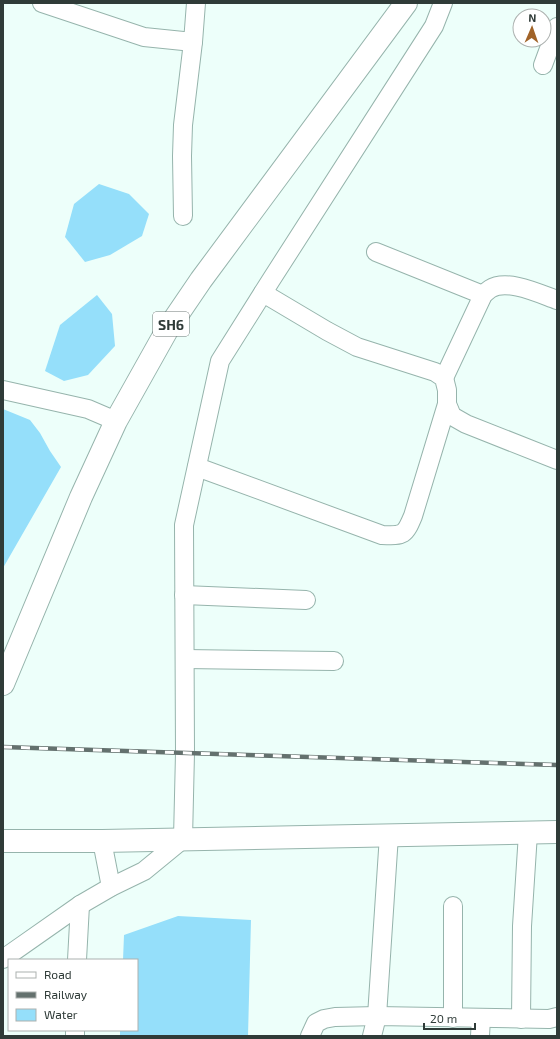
<svg xmlns="http://www.w3.org/2000/svg" width="560" height="1039" viewBox="0 0 560 1039" font-family="'Exo 2',sans-serif">
  <style>
    .water { fill: #95dffa }
    .lines { fill: none; stroke-linecap: round; stroke-linejoin: round }
    .minor-casing { stroke: #96b4ac; stroke-width: 20 }
    .major-casing { stroke: #96b4ac; stroke-width: 24 }
    .minor { stroke: #fff; stroke-width: 18 }
    .major { stroke: #fff; stroke-width: 22 }
    .rail-casing { stroke: #64716e; stroke-width: 4.5 }
    .rail { stroke: #fff; stroke-width: 3; stroke-dasharray: 9; stroke-linecap: butt }
    .labels { text-anchor: middle; dominant-baseline: central; stroke-width: 3; stroke-linejoin: round; paint-order: stroke }
    .shield { fill: #fff; stroke: #6d7674; stroke-width: 1 }
    .shield-label { font-size: 14px; font-weight: bold; fill: #2f3b38 }
  </style>
  <rect width="100%" height="100%" fill="#edfffa"/>
  <g class="water">
    <polygon points="99,184 129,194 149,214 142,236 110,255 85,262 65,237 74,204"/>
    <polygon points="97,295 112,314 115,346 88,375 64,381 45,371 60,325"/>
    <polygon points="3,409 30,420 40,433 50,451 61,467 3,568"/>
    <polygon points="178,916 251,920 248,1036 120,1036 120,1030 137,1030 137,960 123,960 124,935"/>
  </g>
  <g class="lines">
    <g class="minor-casing">
      <g id="minor">
        <polyline points="42,3 144,37 193,42 196,3"/>
        <polyline points="543,65 557,27"/>
        <polyline points="183,216 182,156 183,125 193,42"/>
        <polyline points="376,252 483,295"/>
        <polyline points="263,293 327,331 357,347 435,372 444,378 447,390 447,404 452,416 466,424 557,460"/>
        <path d="M444,378L483,295C485,293 487,291 490,289C507,278 540,294 557,300"/>
        <polyline points="3,390 88,409 116,421"/>
        <path d="M197,467L382,535C404,536 405,535 413,516L447,404"/>
        <polyline points="184,595 306,600"/>
        <polyline points="185,659 334,661"/>
        <polyline points="102,841 111,887"/>
        <polyline points="453,906 453,1018"/>
        <polyline points="3,959 80,905 111,887 144,871 183,839 185,753 184,525 220,361 271,280 434,26 443,3"/>
        <polyline points="77,960 80,905"/>
        <polyline points="521,1019 522,926 528,833"/>
        <polyline points="75,1030 75,1036"/>
        <polyline points="310,1036 316,1023 324,1019 335,1017 377,1016 549,1019 557,1017"/>
        <polyline points="372,1036 377,1016 389,835"/>
        <polyline points="480,1036 481,1018"/>
      </g>
    </g>
    <g class="major-casing">
      <g id="major">
        <polyline points="3,684 81,497 116,421 167,330 201,280 406,3"/>
        <polyline points="3,841 102,841 557,832"/>
      </g>
    </g>
    <use href="#minor" class="minor"/>
    <use href="#major" class="major"/>
    <g class="rail-casing">
      <polyline id="rail" points="3,747 557,765"/>
    </g>
    <use href="#rail" class="rail"/>
  </g>
  <g class="labels">
    <rect class="shield" x="153" y="312" width="36" height="24" rx="3"/>
    <g class="shield-label">
      <text x="171" y="324">SH6</text>
    </g>
  </g>
  <rect width="560" height="1039" fill="none" stroke="#2f3b38" stroke-width="8"/>
  <rect x="8" y="959" width="130" height="72" fill="#ffffff" stroke="#acb1af"/>
  <rect x="16" y="972" width="20" height="6" fill="#ffffff" stroke="#acb1af"/>
  <text x="44" y="979" font-size="12" fill="#2f3b38">Road</text>
  <rect x="16" y="992" width="20" height="6" fill="#64716e" stroke="#acb1af"/>
  <text x="44" y="999" font-size="12" fill="#2f3b38">Railway</text>
  <rect x="16" y="1009" width="20" height="12" fill="#95dffa" stroke="#acb1af"/>
  <text x="44" y="1019" font-size="12" fill="#2f3b38">Water</text>
  <g transform="translate(532 28) rotate(2)"><circle r="19" fill="#ffffff" stroke="#acb1af"/>
  <path d="M0-3L7 15L0 10L-7 15Z" fill="#a16328"/>
  <text y="-6" font-size="11" font-weight="bold" text-anchor="middle" fill="#2f3b38">N</text>
  </g>
  <path d="M424 1023v6h51v-6" fill="none" stroke="#2f3b38" stroke-width="2"/>
  <text x="430" y="1023" font-size="12" fill="#2f3b38" stroke="#ffffff" stroke-width="3" paint-order="stroke">20 m</text>
</svg>
